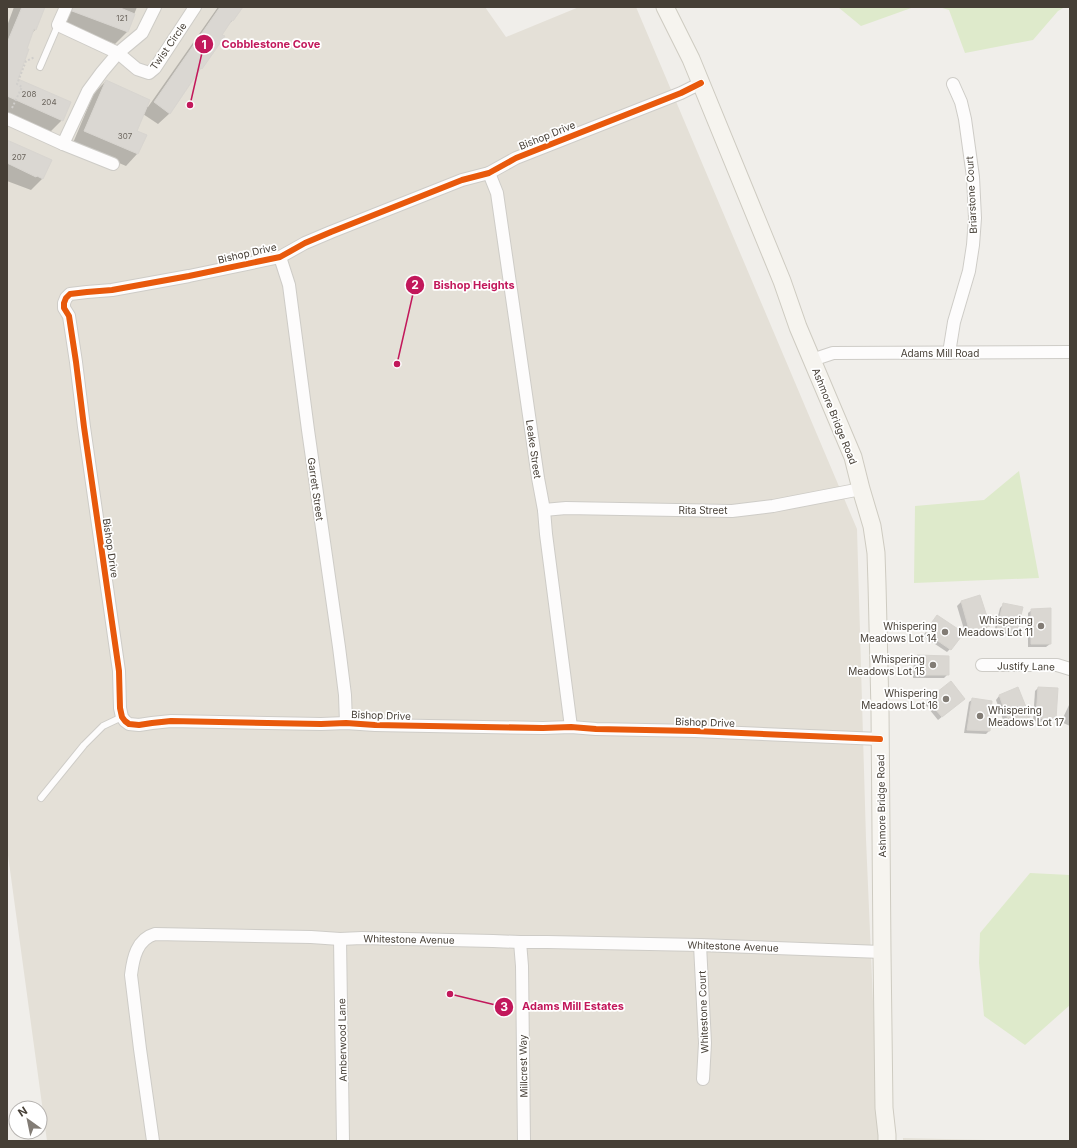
<svg xmlns="http://www.w3.org/2000/svg" width="1077" height="1148" viewBox="0 0 1077 1148" font-family="Inter,sans-serif">
  <style>
    .residential { fill: #e4e0d7 }
    .green { fill: #deeacb }
    .shadow { fill: #0003 }
    .building { fill: #dad7d2; stroke: #d8d5d0 }
    .lines { fill: none; stroke-linecap: round; stroke-linejoin: round }
    .service-casing { stroke: #ceccc7; stroke-width: 8 }
    .minor-casing { stroke: #ceccc7; stroke-width: 14 }
    .secondary-casing { stroke: #cecbc1; stroke-width: 19 }
    .path { stroke: #d0cecb; stroke-width: 2; stroke-dasharray: 2 2; stroke-linecap: butt }
    .service { stroke: #fdfcfc; stroke-width: 6 }
    .minor { stroke: #fdfcfc; stroke-width: 12 }
    .secondary { stroke: #f6f4ef; stroke-width: 17 }
    .cycleway-casing { stroke: #fff; stroke-width: 8 }
    .cycleway { stroke: #e8590c; stroke-width: 6 }
    .poi-dot { fill: #827c75; stroke: #fff; stroke-width: 1.5 }
    .labels { text-anchor: middle; dominant-baseline: central; stroke-width: 3.5; stroke-linejoin: round; paint-order: stroke }
    .number-label { font-size: 8px; fill: #6c665e }
    .street-label { font-size: 10px; fill: #463f36; stroke: #fff }
    .poi-label { font-size: 10px; fill: #463f36; stroke: #fff; text-anchor: end }
    .leader { fill: none; stroke: #c2185b; stroke-width: 1.5 }
    .callout-dot { fill: #c2185b; stroke: #fff; stroke-width: 1.5 }
    .mark-label { font-size: 12px; text-anchor: middle; font-weight: bold; fill: #fff }
    .callout-label { font-size: 11px; text-anchor: middle; font-weight: bold; fill: #c2185b; stroke: #fff; stroke-width: 3.5; stroke-linejoin: round; paint-order: stroke }
  </style>
  <rect width="100%" height="100%" fill="#f0eeea"/>
  <g class="residential">
    <polygon points="7,7 485,7 506,37 579,7 636,7 857,529 866,839 879,1141 47,1141 7,848"/>
    <polygon points="903,1138 1027,1141 903,1141"/>
  </g>
  <g class="green">
    <polygon points="838,7 914,7 861,26"/>
    <polygon points="939,7 1065,7 1058,11 1033,40 965,53 949,10"/>
    <polygon points="1019,471 1039,578 914,583 915,506 984,500"/>
    <polygon points="1030,873 1070,875 1070,1005 1025,1045 984,1016 979,963 980,933"/>
  </g>
  <g class="shadow">
    <polygon points="14,7 44,7 35,30 32,33 17,79 62,120 50,132 7,112 7,26"/>
    <polygon points="69,7 137,7 127,32 115,44 62,23"/>
    <polygon points="218,7 242,7 232,21 226,27 201,68 198,71 170,113 158,124 143,114 135,131 145,135 137,154 126,166 73,143 94,93 106,81 148,107"/>
    <polygon points="7,141 43,178 31,190 7,181"/>
    <polygon points="980,596 988,626 985,630 966,636 957,606 961,602"/>
    <polygon points="1004,604 1016,632 1012,635 994,632 1000,608"/>
    <polygon points="1032,610 1050,644 1046,647 1028,647 1028,613"/>
    <polygon points="934,620 950,649 947,652 923,636"/>
    <polygon points="917,656 948,674 944,678 913,678 914,659"/>
    <polygon points="1017,688 1029,717 1025,720 1006,728 996,700 999,696"/>
    <polygon points="1038,688 1057,689 1055,719 1051,723 1033,721 1035,691"/>
    <polygon points="973,699 989,731 986,734 964,733 969,702"/>
    <polygon points="928,700 960,702 938,720 925,704"/>
    <polygon points="1070,703 1070,726 1061,722"/>
  </g>
  <g class="building">
    <polygon points="22,7 45,7 36,30 34,29 27,49 29,49 18,79 71,102 63,121 7,96 7,43"/>
    <polygon points="73,7 118,7 135,14 128,32 72,11"/>
    <polygon points="220,7 243,7 233,21 232,20 222,35 225,36 202,69 201,68 170,114 154,102"/>
    <polygon points="106,80 150,100 137,131 147,135 138,154 84,131"/>
    <polygon points="7,140 52,160 43,179 37,176 36,177 7,163"/>
    <polygon points="980,595 990,626 970,633 961,601"/>
    <polygon points="1003,603 1023,607 1017,632 997,629"/>
    <polygon points="1051,608 1051,644 1031,644 1031,609"/>
    <polygon points="937,615 964,633 951,650 925,632"/>
    <polygon points="917,655 949,656 949,675 916,675"/>
    <polygon points="951,681 965,699 942,717 927,700"/>
    <polygon points="1018,687 1030,717 1010,725 999,695"/>
    <polygon points="1038,687 1058,688 1056,719 1036,718"/>
    <polygon points="972,698 992,701 990,731 967,730"/>
  </g>
  <g class="lines">
    <g class="service-casing">
      <g id="service">
        <polyline points="40,67 58,25"/>
        <polyline points="41,798 84,745 103,726 122,717"/>
      </g>
    </g>
    <g class="minor-casing">
      <g id="minor">
        <polyline points="66,7 58,25 118,53 137,69 149,73 155,68 195,7"/>
        <polyline points="701,83 681,93 516,158 489,173 462,180 331,232 305,243 280,257 189,276 112,290 87,292 70,294 66,298 64,303 64,308 69,316 76,362 84,427 119,671 120,708 122,717 125,721 129,724 139,725 152,723 171,721 321,724 346,723 375,725 543,728 571,727 596,729 695,731 880,739"/>
        <polyline points="8,119 63,144 113,164"/>
        <polyline points="63,144 88,91 102,72 118,53 142,33 155,7"/>
        <polyline points="489,173 497,193 538,478 544,510 546,534 571,727"/>
        <polyline points="280,257 289,285 308,430 339,647 345,695 346,723"/>
        <polyline points="949,353 954,322 969,271 973,245 975,218 973,177 965,119 961,102 953,84"/>
        <polyline points="812,360 833,353 1070,352"/>
        <polyline points="544,510 566,508 732,511 773,506 861,489"/>
        <polyline points="982,665 1057,665 1070,669"/>
        <polyline points="340,939 343,1141"/>
        <polyline points="520,942 522,966 524,1141"/>
        <polyline points="700,945 705,1043 703,1079"/>
        <path d="M153,1141L140,1049L131,975C133,958 137,939 155,934L311,937L340,939L362,938L493,941L520,942H547L700,945L882,952"/>
      </g>
    </g>
    <g class="secondary-casing">
      <polyline id="secondary" points="665,7 691,59 782,281 798,327 853,457 861,489 872,526 876,553 877,584 880,710 882,952 884,1108 887,1135 887,1141"/>
    </g>
    <polyline class="path" points="12,108 22,87 17,84 26,61 35,57"/>
    <use href="#service" class="service"/>
    <use href="#minor" class="minor"/>
    <use href="#secondary" class="secondary"/>
    <g class="cycleway-casing">
      <polyline id="cycleway" points="701,83 681,93 516,158 489,173 462,180 331,232 305,243 280,257 189,276 112,290 87,292 70,294 66,298 64,303 64,308 69,316 76,362 84,427 119,671 120,708 122,717 125,721 129,724 139,725 152,723 171,721 321,724 346,723 375,725 543,728 571,727 596,729 695,731 880,739"/>
    </g>
    <use href="#cycleway" class="cycleway"/>
  </g>
  <g class="poi-dot">
    <circle cx="1041" cy="626" r="4"/>
    <circle cx="945" cy="632" r="4"/>
    <circle cx="933" cy="665" r="4"/>
    <circle cx="946" cy="699" r="4"/>
    <circle cx="980" cy="716" r="4"/>
  </g>
  <g class="labels">
    <g class="number-label">
      <text x="122" y="18">121</text>
      <text x="29" y="94">208</text>
      <text x="49" y="102">204</text>
      <text x="125" y="136">307</text>
      <text x="19" y="157">207</text>
    </g>
    <g class="street-label">
      <text transform="translate(168 46) rotate(-55)">Twist Circle</text>
      <text transform="translate(547 135) rotate(-22)">Bishop Drive</text>
      <text transform="translate(971 195) rotate(-93)">Briarstone Court</text>
      <text transform="translate(247 253) rotate(-13)">Bishop Drive</text>
      <text x="940" y="353">Adams Mill Road</text>
      <text transform="translate(835 416) rotate(68)">Ashmore Bridge Road</text>
      <text transform="translate(534 449) rotate(82)">Leake Street</text>
      <text transform="translate(316 489) rotate(82)">Garrett Street</text>
      <text x="703" y="510">Rita Street</text>
      <text transform="translate(111 548) rotate(82)">Bishop Drive</text>
      <text transform="translate(1026 666) rotate(1)">Justify Lane</text>
      <text transform="translate(381 715) rotate(2)">Bishop Drive</text>
      <text transform="translate(705 722) rotate(2)">Bishop Drive</text>
      <text transform="translate(881 806) rotate(-91)">Ashmore Bridge Road</text>
      <text transform="translate(409 939) rotate(1)">Whitestone Avenue</text>
      <text transform="translate(733 946) rotate(2)">Whitestone Avenue</text>
      <text transform="translate(703 1012) rotate(-92)">Whitestone Court</text>
      <text transform="translate(342 1040) rotate(-91)">Amberwood Lane</text>
      <text transform="translate(523 1066) rotate(-91)">Millcrest Way</text>
    </g>
    <g class="poi-label">
      <text x="1033" y="620">Whispering<tspan x="1033" dy="12">Meadows Lot 11</tspan></text>
      <text x="937" y="626">Whispering<tspan x="937" dy="12">Meadows Lot 14</tspan></text>
      <text x="925" y="659">Whispering<tspan x="925" dy="12">Meadows Lot 15</tspan></text>
      <text x="938" y="693">Whispering<tspan x="938" dy="12">Meadows Lot 16</tspan></text>
      <text x="988" y="710" text-anchor="start">Whispering<tspan x="988" dy="12">Meadows Lot 17</tspan></text>
    </g>
  </g>
  <path class="leader" d="M190 105L204 44M397 364L415 285M450 994L504 1007"/>
  <g class="callout-dot">
    <circle cx="190" cy="105" r="4"/>
    <circle cx="397" cy="364" r="4"/>
    <circle cx="450" cy="994" r="4"/>
    <circle cx="204" cy="44" r="10"/>
    <circle cx="415" cy="285" r="10"/>
    <circle cx="504" cy="1007" r="10"/>
  </g>
  <g class="mark-label">
    <text x="204" y="49">1</text>
    <text x="415" y="289">2</text>
    <text x="504" y="1011">3</text>
  </g>
  <g class="callout-label">
    <text x="271" y="48">Cobblestone Cove</text>
    <text x="474" y="289">Bishop Heights</text>
    <text x="573" y="1010">Adams Mill Estates</text>
  </g>
  <rect width="1077" height="1148" fill="none" stroke="#463f36" stroke-width="16"/>
  <g transform="translate(28 1120) rotate(327)"><circle r="19" fill="#ffffff" stroke="#b5b2af"/>
  <path d="M0-3L7 15L0 10L-7 15Z" fill="#827c75"/>
  <text y="-6" font-size="11" font-weight="bold" text-anchor="middle" fill="#463f36">N</text>
  </g>
</svg>
